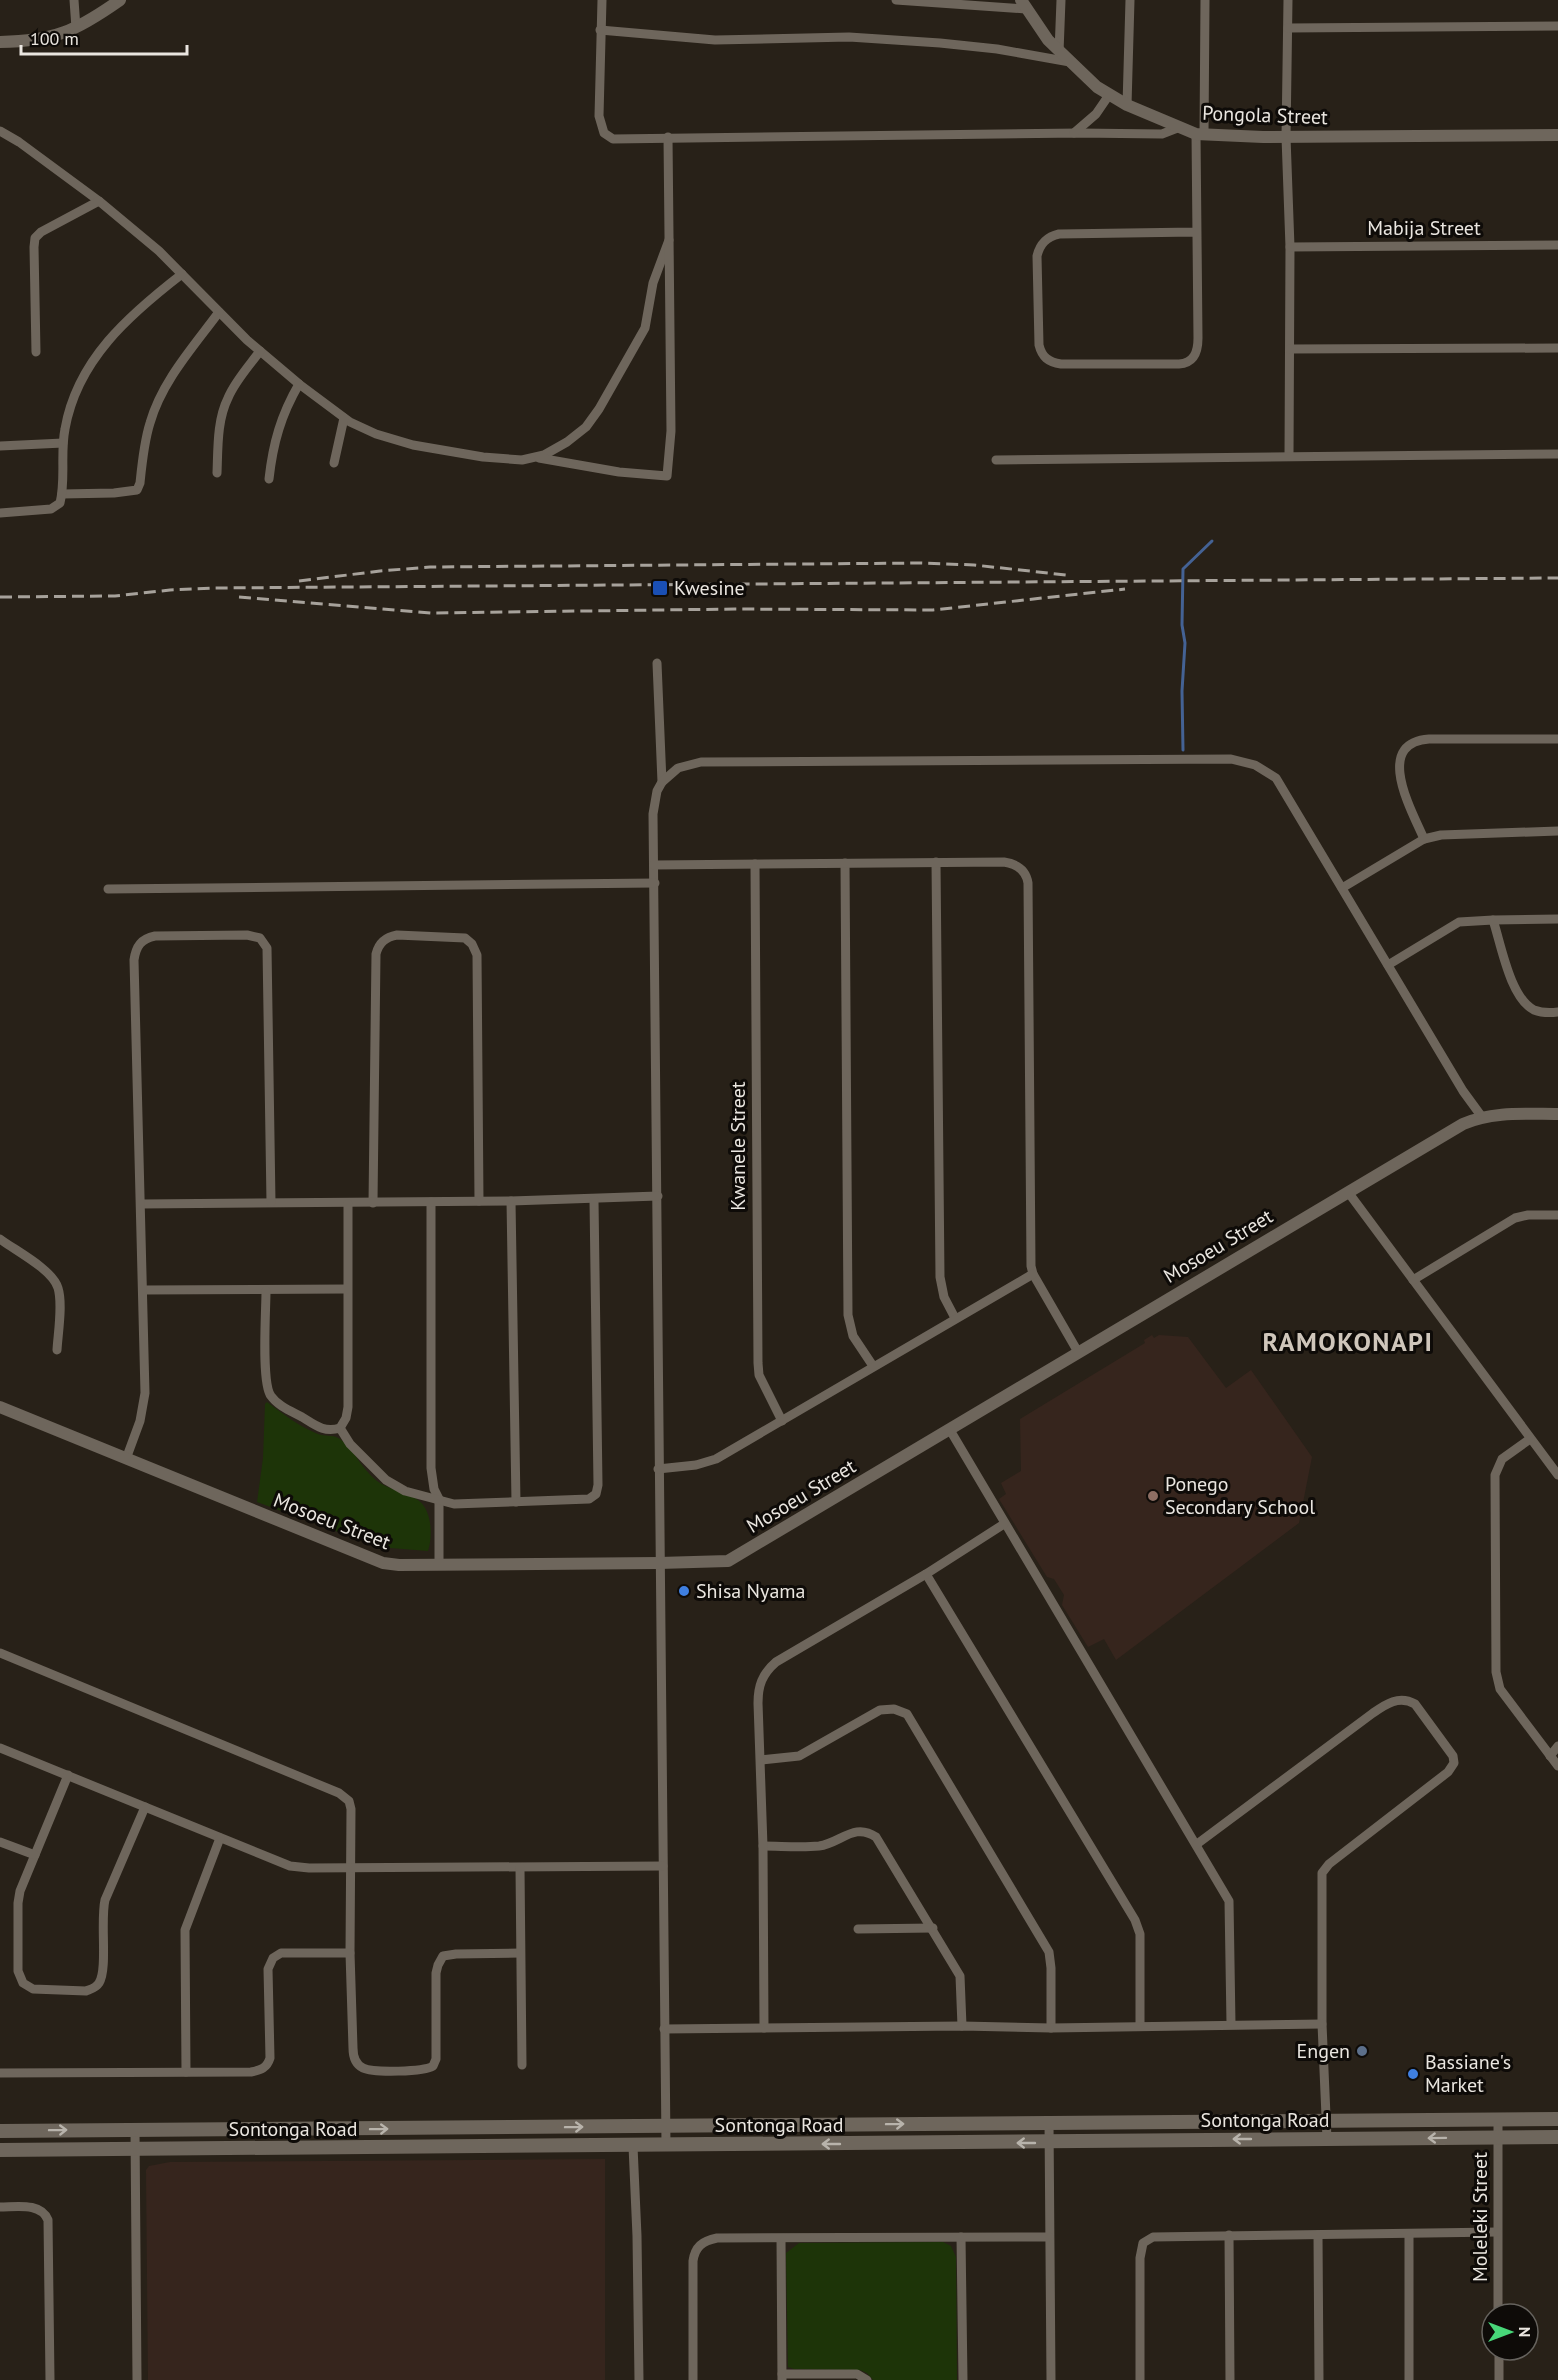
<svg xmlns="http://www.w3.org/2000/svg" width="1558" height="2380" viewBox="0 0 1558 2380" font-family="'PT Sans',sans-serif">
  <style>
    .education { fill: #36251d }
    .green { fill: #1d3408 }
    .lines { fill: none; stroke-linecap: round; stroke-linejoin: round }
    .stream { stroke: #446294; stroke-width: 3 }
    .minor { stroke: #6e665c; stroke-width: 9 }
    .tertiary { stroke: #6e665c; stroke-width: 12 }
    .secondary { stroke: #6e665c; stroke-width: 14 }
    .rail { stroke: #a7a29b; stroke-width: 3; stroke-dasharray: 12 6; stroke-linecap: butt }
    .oneway { stroke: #b8b3ab }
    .transit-dot { fill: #1a4fb4; stroke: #0e0b08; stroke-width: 2 }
    .education-dot { fill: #8d6e63; stroke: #0e0b08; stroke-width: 2 }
    .shop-dot { fill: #3f7fe0; stroke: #0e0b08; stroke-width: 2 }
    .service-dot { fill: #5c6f8a; stroke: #0e0b08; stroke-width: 2 }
    .labels { text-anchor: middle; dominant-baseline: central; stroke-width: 6; stroke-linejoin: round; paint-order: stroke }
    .street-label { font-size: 20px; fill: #eae6e0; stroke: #0e0b08 }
    .poi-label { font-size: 20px; fill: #eae6e0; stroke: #0e0b08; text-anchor: start }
    .district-label { font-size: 26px; font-weight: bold; letter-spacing: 1.5px; fill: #cfc6bb; stroke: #0e0b08 }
  </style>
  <rect width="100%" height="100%" fill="#282118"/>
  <g class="education">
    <polygon points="1152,1335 1154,1338 1159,1335 1188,1337 1226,1388 1251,1370 1312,1457 1299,1523 1116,1660 1104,1639 1088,1647 1062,1605 1064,1595 1054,1579 1047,1577 999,1499 1006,1494 1001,1483 1021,1471 1020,1419 1145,1343 1144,1340"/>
    <polygon points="605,2159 605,2380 148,2380 146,2170 149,2166 170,2162"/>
  </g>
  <g class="green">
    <path d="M267,1402C283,1414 300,1427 318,1434C325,1437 333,1434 340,1439C355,1450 362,1471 380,1483C391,1490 407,1492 418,1500C432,1510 433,1536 428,1551L390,1548L360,1540L257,1502L263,1458L265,1404Z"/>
    <polygon points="943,2242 951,2246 956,2257 957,2380 873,2380 867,2373 860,2370 794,2369 788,2367 786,2253 799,2243"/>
  </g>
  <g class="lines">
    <polyline class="stream" points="1183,750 1182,691 1185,643 1182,625 1183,569 1212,541"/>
    <g class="minor">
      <polyline points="74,0 76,28"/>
      <polyline points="602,0 599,116 604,133 613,139 1079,133 1162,134 1180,127"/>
      <polyline points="896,0 1026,9"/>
      <polyline points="1288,0 1286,137 1290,247 1289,456"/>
      <polyline points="1288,28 1558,26"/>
      <polyline points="600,30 715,40 849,37 940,43 997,49 1070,62"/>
      <polyline points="1059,52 1061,0"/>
      <polyline points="1127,105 1130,0"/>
      <polyline points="0,131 19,142 99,201 159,251 247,340 299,384 350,422 376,434 413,445 483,457 522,460 544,455 567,442 586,427 599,409 645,328 653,283 669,240"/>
      <polyline points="1074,133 1096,114 1109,95"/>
      <polyline points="1204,135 1205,0"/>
      <path d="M1195,232L1059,234C1046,237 1040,244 1037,256L1039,345C1042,357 1048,362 1061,364H1179C1194,363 1198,352 1198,338L1196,134"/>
      <polyline points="1290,247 1558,245"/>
      <polyline points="1290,349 1558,348"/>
      <polyline points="36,352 34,247 35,238 41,232 99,201"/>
      <polyline points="0,446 63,443"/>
      <polyline points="539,458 619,472 667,476 671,431 668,137"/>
      <polyline points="996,460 1558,454"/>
      <polyline points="334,463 344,418"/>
      <path d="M217,473C218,448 217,420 228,398C235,381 249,366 260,351"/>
      <path d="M269,479C273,443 281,415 299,384"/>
      <path d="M62,494L114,493L137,490L140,483C142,463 144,442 150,423C162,381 194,346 219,312"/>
      <path d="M0,513L51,509L60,503C66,479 60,454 65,429C77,360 129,315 182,274"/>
      <polyline points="657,663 662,782 657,791 653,814 666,2145"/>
      <polyline points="662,782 678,768 701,762 1231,759 1255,765 1276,778 1463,1091 1482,1117"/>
      <path d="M1424,839C1412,811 1373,743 1429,739H1558"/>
      <polyline points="936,862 940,1277 944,1297 955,1318"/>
      <polyline points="845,863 848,1315 853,1336 873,1366"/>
      <polyline points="755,864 758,1363 759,1375 782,1421"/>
      <path d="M654,865L1004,862C1017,864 1026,870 1028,883L1031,1266L1033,1274L1078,1352"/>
      <polyline points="1342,888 1424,839 1441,835 1558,831"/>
      <polyline points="108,889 655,883"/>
      <path d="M1493,920C1501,944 1510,998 1534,1010C1542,1013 1550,1013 1558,1012"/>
      <polyline points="1388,965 1459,922 1493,920 1558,919"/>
      <polyline points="1348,1192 1558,1475"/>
      <polyline points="511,1201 516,1502"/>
      <polyline points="431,1202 431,1468 434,1489 439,1499 439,1565"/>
      <path d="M373,1203L376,954C379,942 386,937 397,935L465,938L472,944L477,955L479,1201"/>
      <polyline points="141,1204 511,1201 658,1196"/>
      <path d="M0,1239C16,1251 52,1269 58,1288C63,1304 58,1333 57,1350"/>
      <polyline points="1413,1280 1515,1218 1528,1215 1558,1215"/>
      <polyline points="143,1290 346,1289"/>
      <path d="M266,1291C266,1311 261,1383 271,1396C278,1406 291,1411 302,1417C315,1425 324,1433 340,1428L350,1444L386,1480L405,1491L420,1495L454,1504L589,1499L596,1494L598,1485L594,1200"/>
      <polyline points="340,1428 346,1418 348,1407 348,1204"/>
      <polyline points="950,1430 1229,1901 1231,2024"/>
      <polyline points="1530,1439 1502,1459 1495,1475 1496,1672 1500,1689 1558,1766"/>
      <path d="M126,1459L140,1421L145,1393L134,960C136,946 141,939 155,936L247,935L260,938L267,948L271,1202"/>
      <polyline points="658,1469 696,1465 716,1459 1033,1274"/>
      <polyline points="926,1574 1135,1920 1140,1934 1140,2026"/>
      <path d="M0,1653L339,1793L349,1801L351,1809L350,1953L353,2048C353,2056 355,2064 363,2068C373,2073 424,2072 433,2066L436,2059V1973L438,1965L443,1956L456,1954L520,1953"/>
      <polyline points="0,1748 290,1866 309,1868 663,1866"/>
      <polyline points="1550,1756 1558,1746"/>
      <polyline points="761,1760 799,1756 880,1710 894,1709 907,1714 1049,1952 1051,1968 1051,2028"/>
      <path d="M68,1775L20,1891L18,1903V1971L23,1983L33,1989L86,1991C91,1989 96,1988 99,1983C108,1969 100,1921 105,1900L145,1807"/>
      <polyline points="0,1842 35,1855"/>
      <path d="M1197,1844L1373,1713C1386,1704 1399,1695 1415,1704L1453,1756L1454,1763L1448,1772L1329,1864L1322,1873V2024L1327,2139"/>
      <path d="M763,1846C781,1846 801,1848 819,1846C841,1843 854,1822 876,1837L960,1976L962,2026"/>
      <polyline points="520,1868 522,2065"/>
      <polyline points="858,1929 933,1928"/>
      <path d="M764,2028L763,1846L758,1703C758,1686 762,1674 776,1662L926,1574L1004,1524"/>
      <polyline points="664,2029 962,2026 1051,2028 1322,2024"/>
      <polyline points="186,2072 185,1930 220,1838"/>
      <path d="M0,2073L251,2072C261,2070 267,2068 270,2058L268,1969L273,1958L281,1953H350"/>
      <polyline points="1498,2120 1498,2314"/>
      <polyline points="1049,2122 1051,2380"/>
      <polyline points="135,2130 137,2380"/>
      <polyline points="633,2146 637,2236 639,2380"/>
      <path d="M0,2207C16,2207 41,2202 48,2220L50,2380"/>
      <polyline points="1409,2234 1409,2380"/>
      <polyline points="1229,2235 1230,2380"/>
      <polyline points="1318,2235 1319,2380"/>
      <polyline points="961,2237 963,2380"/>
      <polyline points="781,2239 782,2380"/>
      <polyline points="1499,2350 1499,2380"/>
      <polyline points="782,2374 857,2374 867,2380"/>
      <path d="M693,2380V2261C695,2247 702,2241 717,2238L1049,2237"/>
      <polyline points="1140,2380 1140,2258 1143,2243 1153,2237 1497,2232"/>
    </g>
    <g class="tertiary">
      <polyline points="1021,0 1048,40 1097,87 1127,105 1196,134 1263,137 1558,135"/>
      <path d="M0,42C55,41 76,31 120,0"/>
      <path d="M0,1407L383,1563L399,1565L659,1563L728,1561L1463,1124C1492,1111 1526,1114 1558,1114"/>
    </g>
    <g class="secondary">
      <polyline points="0,2131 1558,2119"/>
      <polyline points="0,2150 1558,2137"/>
    </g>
    <g class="rail">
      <polyline points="299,581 380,571 430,567 922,563 974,565 1066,575"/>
      <polyline points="0,597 115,596 170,590 215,588 1558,578"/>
      <polyline points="239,597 431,613 735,609 933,610 1125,589"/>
    </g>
  </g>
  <defs><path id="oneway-shaft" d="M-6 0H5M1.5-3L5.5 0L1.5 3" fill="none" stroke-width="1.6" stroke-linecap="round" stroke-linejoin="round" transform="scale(1.5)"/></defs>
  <g class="oneway">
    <use href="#oneway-shaft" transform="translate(895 2124) rotate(-1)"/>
    <use href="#oneway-shaft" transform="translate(574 2127) rotate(-1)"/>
    <use href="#oneway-shaft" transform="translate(379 2129) rotate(-1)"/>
    <use href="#oneway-shaft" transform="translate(58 2130) rotate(-1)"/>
    <use href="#oneway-shaft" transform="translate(1437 2138) rotate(179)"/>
    <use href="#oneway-shaft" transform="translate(1242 2139) rotate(180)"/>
    <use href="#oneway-shaft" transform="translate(1026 2143) rotate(180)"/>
    <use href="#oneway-shaft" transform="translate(831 2144) rotate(180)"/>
  </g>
  <rect class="transit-dot" x="652" y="580" width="16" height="16" rx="3"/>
  <circle class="education-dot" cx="1153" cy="1496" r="6"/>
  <g class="shop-dot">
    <circle cx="684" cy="1591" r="6"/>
    <circle cx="1413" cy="2074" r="6"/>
  </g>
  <circle class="service-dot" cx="1362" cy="2051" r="6"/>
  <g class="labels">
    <g class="street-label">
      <text transform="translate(1265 115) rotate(2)">Pongola Street</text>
      <text x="1424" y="228">Mabija Street</text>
      <text transform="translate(738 1146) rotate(-90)">Kwanele Street</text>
      <text transform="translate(1218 1246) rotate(-31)">Mosoeu Street</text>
      <text transform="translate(801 1496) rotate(-31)">Mosoeu Street</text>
      <text transform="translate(332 1521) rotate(21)">Mosoeu Street</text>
      <text x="1265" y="2120">Sontonga Road</text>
      <text x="779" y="2125">Sontonga Road</text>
      <text x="293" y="2129">Sontonga Road</text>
      <text transform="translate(1480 2217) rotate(-90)">Moleleki Street</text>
    </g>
    <g class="poi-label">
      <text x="674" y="588">Kwesine</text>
      <text x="1165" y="1484">Ponego<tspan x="1165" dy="23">Secondary School</tspan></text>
      <text x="696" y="1591">Shisa Nyama</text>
      <text x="1350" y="2051" text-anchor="end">Engen</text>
      <text x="1425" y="2062">Bassiane's<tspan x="1425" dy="23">Market</tspan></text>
    </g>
    <g class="district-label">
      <text x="1348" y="1341">RAMOKONAPI</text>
    </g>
  </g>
  <g transform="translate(1510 2332) rotate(90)"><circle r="28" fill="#0e0b08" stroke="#66635e" stroke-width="1.5"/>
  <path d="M0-4.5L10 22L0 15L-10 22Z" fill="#48d779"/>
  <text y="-9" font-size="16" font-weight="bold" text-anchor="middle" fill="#eae6e0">N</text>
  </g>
  <path d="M21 45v9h166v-9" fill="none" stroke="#eae6e0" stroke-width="3"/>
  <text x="30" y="45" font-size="18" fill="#eae6e0" stroke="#0e0b08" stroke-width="4.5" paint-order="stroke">100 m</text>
</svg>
